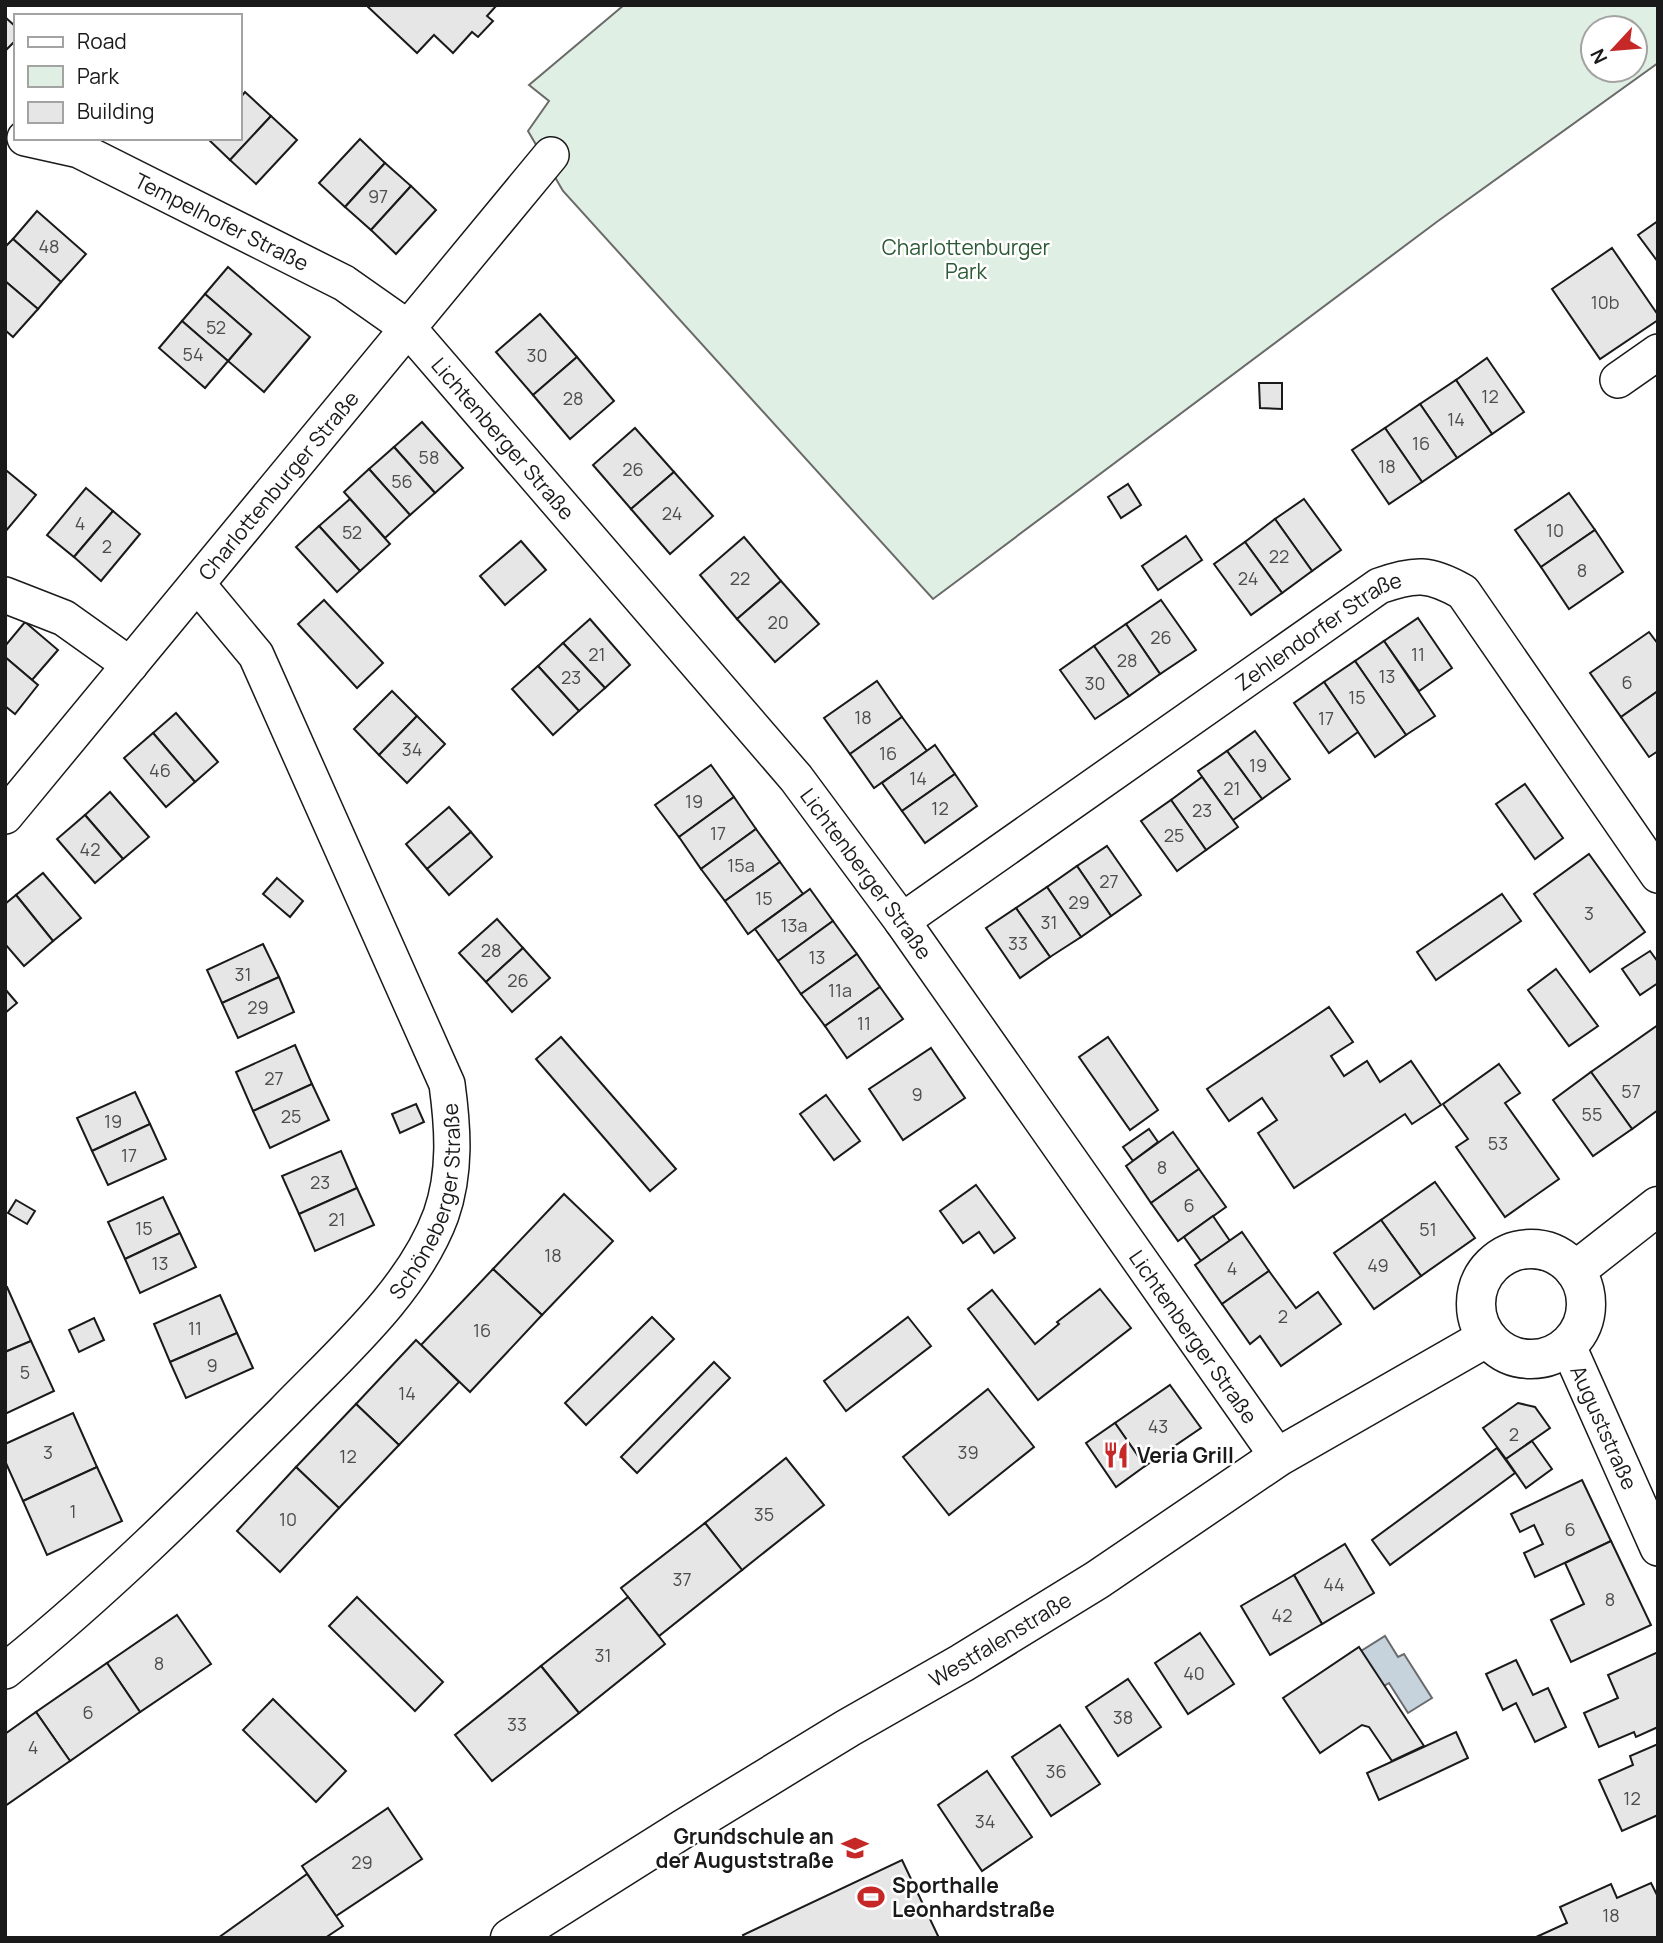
<svg xmlns="http://www.w3.org/2000/svg" width="1663" height="1943" viewBox="0 0 1663 1943" font-family="Manrope,sans-serif">
  <style>
    .green { fill: #e0efe3; stroke: #6a6a6a; stroke-width: 2; fill-rule: evenodd }
    .water { fill: #c6d2dc; stroke: #6a6a6a; stroke-width: 2 }
    .building { fill: #e6e6e6; stroke: #1a1a1a; stroke-width: 2 }
    .lines { fill: none; stroke-linecap: round; stroke-linejoin: round }
    .minor-casing { stroke: #1a1a1a; stroke-width: 38 }
    .secondary-casing { stroke: #1a1a1a; stroke-width: 41 }
    .minor { stroke: #fff; stroke-width: 35 }
    .secondary { stroke: #fff; stroke-width: 38 }
    .labels { text-anchor: middle; dominant-baseline: central; stroke-width: 5; stroke-linejoin: round; paint-order: stroke }
    .number-label { font-size: 18px; fill: #4d4d4d }
    .street-label { font-size: 21px; fill: #1a1a1a; stroke: #fff }
    .park-label { font-size: 21px; fill: #2b5a34; stroke: #fff }
    .poi-label { font-size: 21px; font-weight: bold; fill: #1a1a1a; stroke: #fff; text-anchor: start }
  </style>
  <rect width="100%" height="100%" fill="#fff"/>
  <path class="green" d="M624,5H1658V63L1438,221L933,599L563,191L528,131L549,101L529,85ZM1593,28H1635V70H1593Z"/>
  <polygon class="water" points="1385,1636 1398,1657 1404,1654 1432,1698 1408,1713 1389,1683 1384,1686 1361,1651"/>
  <g class="building">
    <polygon points="366,5 497,5 487,16 493,21 478,37 472,32 453,53 434,35 417,53"/>
    <polygon points="5,17 16,27 16,40 5,51"/>
    <polygon points="245,92 271,116 230,160 207,138 240,138 240,98"/>
    <polygon points="271,116 297,140 256,184 230,160"/>
    <polygon points="360,139 385,163 345,207 319,183"/>
    <polygon points="385,163 411,186 371,230 345,207"/>
    <polygon points="411,186 436,210 396,254 371,230"/>
    <polygon points="37,211 86,254 61,282 13,239"/>
    <polygon points="1658,221 1658,262 1638,235"/>
    <polygon points="13,239 61,282 38,309 5,281 5,247"/>
    <polygon points="1612,248 1658,315 1658,320 1600,359 1552,289"/>
    <polygon points="228,267 310,337 264,392 228,361 251,334 205,294"/>
    <polygon points="5,281 38,309 13,337 5,330"/>
    <polygon points="205,294 251,334 228,361 182,321"/>
    <polygon points="540,314 577,357 533,395 496,352"/>
    <polygon points="182,321 228,361 205,388 159,348"/>
    <polygon points="577,357 614,401 570,439 533,395"/>
    <polygon points="1487,358 1524,412 1492,434 1456,380"/>
    <polygon points="1456,380 1492,434 1457,458 1420,404"/>
    <polygon points="1259,383 1282,383 1282,409 1260,408"/>
    <polygon points="1420,404 1457,458 1422,482 1385,428"/>
    <polygon points="422,422 463,468 435,493 394,447"/>
    <polygon points="635,428 674,472 631,509 593,465"/>
    <polygon points="1385,428 1422,482 1389,504 1352,450"/>
    <polygon points="394,447 435,493 410,515 369,469"/>
    <polygon points="369,469 410,515 385,538 344,492"/>
    <polygon points="7,471 36,495 5,532 5,473"/>
    <polygon points="674,472 713,516 670,554 631,509"/>
    <polygon points="1128,484 1141,505 1121,518 1108,497"/>
    <polygon points="86,488 113,511 74,557 47,535"/>
    <polygon points="1569,493 1595,530 1541,567 1515,530"/>
    <polygon points="350,499 390,544 360,571 319,526"/>
    <polygon points="1304,499 1341,550 1312,571 1275,519"/>
    <polygon points="113,511 140,534 101,581 74,557"/>
    <polygon points="1275,519 1312,571 1282,593 1245,542"/>
    <polygon points="319,526 360,571 337,592 296,547"/>
    <polygon points="1595,530 1623,572 1569,609 1541,567"/>
    <polygon points="1186,536 1202,560 1158,590 1142,566"/>
    <polygon points="744,537 781,581 737,619 700,575"/>
    <polygon points="521,541 546,570 505,605 480,576"/>
    <polygon points="1245,542 1282,593 1251,615 1214,564"/>
    <polygon points="781,581 819,624 775,662 737,619"/>
    <polygon points="324,600 383,663 357,688 298,624"/>
    <polygon points="1161,600 1196,650 1160,674 1126,624"/>
    <polygon points="1418,618 1452,668 1419,691 1384,641"/>
    <polygon points="590,619 630,665 605,688 563,643"/>
    <polygon points="25,622 58,650 32,680 5,657 5,646"/>
    <polygon points="1126,624 1160,674 1129,696 1094,646"/>
    <polygon points="1649,632 1658,644 1658,691 1621,717 1590,673"/>
    <polygon points="1384,641 1435,716 1406,735 1355,661"/>
    <polygon points="563,643 605,688 579,711 538,666"/>
    <polygon points="1094,646 1129,696 1095,719 1060,670"/>
    <polygon points="5,657 38,685 15,714 5,706"/>
    <polygon points="1355,661 1406,735 1375,757 1324,682"/>
    <polygon points="538,666 579,711 553,735 512,689"/>
    <polygon points="877,681 902,717 850,754 824,718"/>
    <polygon points="1324,682 1358,732 1329,753 1294,703"/>
    <polygon points="392,691 417,716 379,755 354,729"/>
    <polygon points="1658,691 1658,751 1649,757 1621,717"/>
    <polygon points="176,713 218,762 195,782 153,733"/>
    <polygon points="417,716 445,744 407,783 379,755"/>
    <polygon points="902,717 927,751 874,788 850,754"/>
    <polygon points="1255,731 1290,779 1262,799 1227,751"/>
    <polygon points="153,733 195,782 166,807 124,758"/>
    <polygon points="935,745 955,774 902,811 882,783"/>
    <polygon points="1227,751 1262,799 1233,820 1198,771"/>
    <polygon points="711,765 734,797 679,837 655,805"/>
    <polygon points="955,774 977,806 925,843 902,811"/>
    <polygon points="1202,777 1238,827 1206,850 1171,800"/>
    <polygon points="1525,784 1563,838 1535,859 1496,804"/>
    <polygon points="110,792 149,837 123,859 85,815"/>
    <polygon points="734,797 756,829 701,869 679,837"/>
    <polygon points="1171,800 1206,850 1177,871 1141,821"/>
    <polygon points="449,807 471,832 427,869 406,844"/>
    <polygon points="85,815 123,859 95,883 57,839"/>
    <polygon points="756,829 780,862 725,901 701,869"/>
    <polygon points="471,832 492,857 449,895 427,869"/>
    <polygon points="1107,846 1141,895 1111,916 1077,866"/>
    <polygon points="1589,854 1645,932 1590,972 1534,894"/>
    <polygon points="780,862 803,894 748,934 725,901"/>
    <polygon points="1077,866 1111,916 1081,937 1047,887"/>
    <polygon points="43,873 81,918 53,941 16,895"/>
    <polygon points="277,878 303,901 290,917 263,894"/>
    <polygon points="1047,887 1081,937 1050,957 1016,908"/>
    <polygon points="810,889 833,921 778,961 755,929"/>
    <polygon points="1502,894 1521,921 1436,980 1417,952"/>
    <polygon points="16,895 53,941 24,966 5,944 5,904"/>
    <polygon points="1016,908 1050,957 1020,978 986,928"/>
    <polygon points="497,919 523,948 486,982 459,953"/>
    <polygon points="833,921 857,954 801,994 778,961"/>
    <polygon points="263,944 279,977 222,1003 207,970"/>
    <polygon points="523,948 550,978 512,1012 486,982"/>
    <polygon points="1650,951 1658,962 1658,983 1640,995 1622,969"/>
    <polygon points="857,954 880,987 825,1026 801,994"/>
    <polygon points="1556,969 1598,1026 1569,1046 1528,990"/>
    <polygon points="279,977 294,1012 238,1038 222,1003"/>
    <polygon points="880,987 903,1019 847,1058 825,1026"/>
    <polygon points="5,989 17,1003 5,1013"/>
    <polygon points="1329,1007 1353,1042 1331,1056 1344,1076 1367,1061 1380,1082 1411,1061 1441,1105 1412,1124 1405,1114 1294,1188 1258,1133 1277,1120 1262,1098 1229,1121 1207,1089"/>
    <polygon points="1658,1025 1658,1110 1632,1129 1591,1072"/>
    <polygon points="561,1037 676,1169 650,1191 536,1059"/>
    <polygon points="1108,1037 1158,1110 1130,1130 1079,1057"/>
    <polygon points="295,1045 312,1084 253,1111 236,1072"/>
    <polygon points="931,1048 965,1098 903,1140 869,1089"/>
    <polygon points="1499,1064 1520,1093 1505,1103 1559,1179 1505,1217 1456,1147 1468,1139 1443,1104"/>
    <polygon points="1591,1072 1632,1129 1593,1156 1553,1100"/>
    <polygon points="312,1084 329,1120 270,1148 253,1111"/>
    <polygon points="135,1092 150,1124 92,1151 77,1118"/>
    <polygon points="826,1095 860,1141 834,1160 800,1114"/>
    <polygon points="416,1104 424,1122 400,1133 392,1114"/>
    <polygon points="150,1124 166,1159 108,1185 92,1151"/>
    <polygon points="1149,1129 1158,1142 1133,1161 1123,1147"/>
    <polygon points="1173,1132 1199,1169 1151,1203 1126,1166"/>
    <polygon points="341,1151 357,1188 299,1214 282,1176"/>
    <polygon points="1199,1169 1226,1207 1178,1241 1151,1203"/>
    <polygon points="1435,1182 1475,1238 1421,1276 1381,1220"/>
    <polygon points="976,1185 1015,1238 994,1253 979,1232 963,1243 940,1211"/>
    <polygon points="357,1188 374,1225 315,1251 299,1214"/>
    <polygon points="564,1194 613,1241 542,1315 493,1269"/>
    <polygon points="163,1197 180,1233 125,1259 108,1222"/>
    <polygon points="16,1200 35,1211 27,1224 8,1213"/>
    <polygon points="1213,1216 1230,1241 1201,1261 1184,1237"/>
    <polygon points="1381,1220 1421,1276 1374,1309 1334,1253"/>
    <polygon points="1242,1232 1269,1271 1222,1304 1195,1265"/>
    <polygon points="180,1233 196,1267 140,1293 125,1259"/>
    <polygon points="493,1269 542,1315 470,1392 421,1345"/>
    <polygon points="1269,1271 1296,1308 1318,1292 1341,1324 1281,1366 1260,1336 1250,1344 1222,1304"/>
    <polygon points="7,1287 31,1341 5,1352 5,1288"/>
    <polygon points="1100,1289 1131,1328 1038,1400 968,1309 992,1290 1035,1344 1059,1324 1057,1322"/>
    <polygon points="220,1295 237,1333 170,1362 154,1324"/>
    <polygon points="652,1317 674,1339 586,1425 565,1403"/>
    <polygon points="908,1317 931,1346 846,1411 824,1381"/>
    <polygon points="94,1318 104,1340 79,1352 69,1330"/>
    <polygon points="237,1333 253,1368 186,1398 170,1362"/>
    <polygon points="416,1340 459,1382 399,1445 356,1404"/>
    <polygon points="31,1341 54,1391 5,1414 5,1352"/>
    <polygon points="714,1362 730,1378 637,1473 621,1457"/>
    <polygon points="1170,1385 1201,1428 1145,1466 1115,1423"/>
    <polygon points="988,1389 1034,1447 949,1515 903,1457"/>
    <polygon points="1518,1403 1535,1407 1550,1428 1506,1459 1483,1428"/>
    <polygon points="356,1404 399,1445 339,1508 296,1467"/>
    <polygon points="73,1413 97,1467 23,1501 5,1461 5,1444"/>
    <polygon points="1115,1423 1145,1466 1116,1487 1086,1443"/>
    <polygon points="1532,1441 1552,1469 1526,1488 1506,1459"/>
    <polygon points="1497,1448 1515,1473 1390,1565 1372,1540"/>
    <polygon points="786,1458 824,1505 742,1570 705,1523"/>
    <polygon points="97,1467 122,1521 47,1555 23,1501"/>
    <polygon points="296,1467 339,1508 280,1572 237,1531"/>
    <polygon points="1582,1480 1611,1541 1535,1577 1524,1553 1543,1544 1534,1525 1520,1532 1511,1514"/>
    <polygon points="705,1523 742,1570 659,1636 621,1588"/>
    <polygon points="1611,1541 1651,1625 1571,1662 1551,1620 1584,1604 1565,1563"/>
    <polygon points="1345,1544 1374,1593 1322,1624 1294,1575"/>
    <polygon points="1294,1575 1322,1624 1270,1655 1241,1606"/>
    <polygon points="357,1597 443,1682 415,1711 329,1626"/>
    <polygon points="628,1597 665,1644 579,1713 541,1666"/>
    <polygon points="177,1615 211,1664 140,1712 107,1663"/>
    <polygon points="1200,1633 1234,1684 1188,1714 1155,1663"/>
    <polygon points="1359,1647 1424,1746 1392,1761 1369,1727 1362,1725 1320,1753 1283,1698"/>
    <polygon points="1658,1652 1658,1727 1636,1737 1634,1732 1599,1747 1584,1713 1618,1698 1608,1675"/>
    <polygon points="1516,1660 1533,1695 1548,1688 1566,1727 1535,1742 1516,1703 1503,1710 1486,1674"/>
    <polygon points="107,1663 140,1712 70,1761 36,1712"/>
    <polygon points="541,1666 579,1713 492,1781 455,1735"/>
    <polygon points="1128,1679 1161,1727 1118,1756 1086,1707"/>
    <polygon points="273,1699 346,1771 316,1802 243,1730"/>
    <polygon points="36,1712 70,1761 5,1806 5,1734"/>
    <polygon points="1060,1725 1100,1784 1051,1816 1012,1757"/>
    <polygon points="1456,1732 1468,1758 1379,1800 1367,1773"/>
    <polygon points="1658,1744 1658,1815 1622,1831 1599,1780 1633,1765 1630,1756"/>
    <polygon points="987,1771 1032,1837 982,1871 938,1805"/>
    <polygon points="388,1808 422,1859 336,1916 302,1866"/>
    <polygon points="902,1860 939,1938 744,1938 743,1935"/>
    <polygon points="307,1874 343,1926 325,1938 218,1938"/>
    <polygon points="1651,1883 1658,1897 1658,1938 1534,1938 1567,1923 1560,1907 1611,1884 1617,1898"/>
  </g>
  <g class="lines">
    <g class="minor-casing">
      <g id="minor">
        <path id="s1" d="M25,138L79,150L344,283L408,328L796,778L902,921L1278,1457"/>
        <polyline points="1618,380 1658,352"/>
        <polyline points="5,595 64,618 130,665"/>
        <path id="s2" d="M5,816L551,155"/>
        <path id="s3" d="M902,921L1379,586C1415,573 1430,573 1463,592L1658,875"/>
        <path id="s4" d="M1568,1346L1658,1548"/>
        <path id="s5" d="M5,1671C105,1591 194,1502 284,1412C340,1354 413,1291 441,1215C456,1172 453,1128 447,1084L256,655L197,584"/>
      </g>
    </g>
    <g class="secondary-casing">
      <g id="secondary">
        <circle cx="1531" cy="1304" r="55"/>
        <polyline points="1575,1271 1658,1206"/>
        <path id="s6" d="M510,1938L683,1829L848,1728L962,1663L1097,1580L1278,1457L1486,1338"/>
      </g>
    </g>
    <use href="#minor" class="minor"/>
    <use href="#secondary" class="secondary"/>
  </g>
  <defs>
    <g id="restaurant-bare" transform="scale(2.1)"><path d="M-5-6h1v4h1v-4h1v4h1v-4h1v5L-1.5 .5V6h-2V.5L-5-1ZM5-6V6H3V1.5H1.5Q1.5-4 5-6Z" fill="#c62828" stroke="#fff" stroke-width="2.5" paint-order="stroke"/></g>
    <g id="school-bare" transform="scale(2.1)"><path d="M0-5L7-2L0 1L-7-2ZM-4 1L0 2.5L4 1V4Q0 6-4 4Z" fill="#c62828" stroke="#fff" stroke-width="2.5" paint-order="stroke"/></g>
    <g id="stadium-bare" transform="scale(2.1)"><path d="M0-5a6.5 5 0 1 0 0 10a6.5 5 0 1 0 0-10ZM-3.5-1.8h7v3.6h-7Z" fill="#c62828" stroke="#fff" stroke-width="2.5" paint-order="stroke"/></g>
  </defs>
  <g fill-rule="evenodd">
    <use href="#restaurant-bare" x="1116" y="1455"/>
    <use href="#school-bare" x="855" y="1848"/>
    <use href="#stadium-bare" x="871" y="1897"/>
  </g>
  <g class="labels">
    <g class="number-label">
      <text x="378" y="196">97</text>
      <text x="49" y="246">48</text>
      <text x="1605" y="302">10b</text>
      <text x="216" y="327">52</text>
      <text x="193" y="354">54</text>
      <text x="537" y="355">30</text>
      <text x="1490" y="396">12</text>
      <text x="573" y="398">28</text>
      <text x="1456" y="419">14</text>
      <text x="1421" y="443">16</text>
      <text x="429" y="457">58</text>
      <text x="1387" y="466">18</text>
      <text x="633" y="469">26</text>
      <text x="402" y="481">56</text>
      <text x="672" y="513">24</text>
      <text x="80" y="523">4</text>
      <text x="1555" y="530">10</text>
      <text x="352" y="532">52</text>
      <text x="107" y="546">2</text>
      <text x="1279" y="556">22</text>
      <text x="1582" y="570">8</text>
      <text x="740" y="578">22</text>
      <text x="1248" y="578">24</text>
      <text x="778" y="622">20</text>
      <text x="1161" y="637">26</text>
      <text x="597" y="654">21</text>
      <text x="1418" y="654">11</text>
      <text x="1127" y="660">28</text>
      <text x="1387" y="676">13</text>
      <text x="571" y="677">23</text>
      <text x="1627" y="682">6</text>
      <text x="1095" y="683">30</text>
      <text x="1357" y="697">15</text>
      <text x="863" y="717">18</text>
      <text x="1326" y="718">17</text>
      <text x="412" y="749">34</text>
      <text x="888" y="753">16</text>
      <text x="1258" y="765">19</text>
      <text x="160" y="770">46</text>
      <text x="918" y="778">14</text>
      <text x="1232" y="788">21</text>
      <text x="694" y="801">19</text>
      <text x="940" y="808">12</text>
      <text x="1202" y="810">23</text>
      <text x="718" y="833">17</text>
      <text x="1174" y="835">25</text>
      <text x="90" y="849">42</text>
      <text x="741" y="865">15a</text>
      <text x="1109" y="881">27</text>
      <text x="764" y="898">15</text>
      <text x="1079" y="902">29</text>
      <text x="1589" y="913">3</text>
      <text x="1049" y="922">31</text>
      <text x="794" y="925">13a</text>
      <text x="1018" y="943">33</text>
      <text x="491" y="950">28</text>
      <text x="817" y="957">13</text>
      <text x="243" y="974">31</text>
      <text x="518" y="980">26</text>
      <text x="840" y="990">11a</text>
      <text x="258" y="1007">29</text>
      <text x="864" y="1023">11</text>
      <text x="274" y="1078">27</text>
      <text x="1631" y="1091">57</text>
      <text x="917" y="1094">9</text>
      <text x="1592" y="1114">55</text>
      <text x="291" y="1116">25</text>
      <text x="113" y="1121">19</text>
      <text x="1498" y="1143">53</text>
      <text x="129" y="1155">17</text>
      <text x="1162" y="1167">8</text>
      <text x="320" y="1182">23</text>
      <text x="1189" y="1205">6</text>
      <text x="337" y="1219">21</text>
      <text x="144" y="1228">15</text>
      <text x="1428" y="1229">51</text>
      <text x="553" y="1255">18</text>
      <text x="160" y="1263">13</text>
      <text x="1378" y="1265">49</text>
      <text x="1232" y="1268">4</text>
      <text x="1283" y="1316">2</text>
      <text x="195" y="1328">11</text>
      <text x="482" y="1330">16</text>
      <text x="212" y="1365">9</text>
      <text x="25" y="1372">5</text>
      <text x="407" y="1393">14</text>
      <text x="1158" y="1426">43</text>
      <text x="1514" y="1434">2</text>
      <text x="48" y="1452">3</text>
      <text x="968" y="1452">39</text>
      <text x="348" y="1456">12</text>
      <text x="73" y="1511">1</text>
      <text x="764" y="1514">35</text>
      <text x="288" y="1519">10</text>
      <text x="1570" y="1529">6</text>
      <text x="682" y="1579">37</text>
      <text x="1334" y="1584">44</text>
      <text x="1610" y="1599">8</text>
      <text x="1282" y="1615">42</text>
      <text x="603" y="1655">31</text>
      <text x="159" y="1663">8</text>
      <text x="1194" y="1673">40</text>
      <text x="88" y="1712">6</text>
      <text x="1123" y="1717">38</text>
      <text x="517" y="1724">33</text>
      <text x="33" y="1747">4</text>
      <text x="1056" y="1771">36</text>
      <text x="1632" y="1798">12</text>
      <text x="985" y="1821">34</text>
      <text x="362" y="1862">29</text>
      <text x="1611" y="1915">18</text>
    </g>
    <g class="street-label">
      <text stroke="none"><textPath href="#s1" startOffset="215">Tempelhofer Straße</textPath></text>
      <text stroke="none"><textPath href="#s1" startOffset="576">Lichtenberger Straße</textPath></text>
      <text stroke="none"><textPath href="#s2" startOffset="429">Charlottenburger Straße</textPath></text>
      <text stroke="none"><textPath href="#s3" startOffset="508">Zehlendorfer Straße</textPath></text>
      <text stroke="none"><textPath href="#s1" startOffset="1143">Lichtenberger Straße</textPath></text>
      <text stroke="none"><textPath href="#s5" startOffset="644">Schöneberger Straße</textPath></text>
      <text stroke="none"><textPath href="#s1" startOffset="1710">Lichtenberger Straße</textPath></text>
      <text stroke="none"><textPath href="#s4" startOffset="89">Auguststraße</textPath></text>
      <text stroke="none"><textPath href="#s6" startOffset="574">Westfalenstraße</textPath></text>
    </g>
    <g class="park-label">
      <text x="966" y="247">Charlottenburger<tspan x="966" dy="24">Park</tspan></text>
    </g>
    <g class="poi-label">
      <text x="1137" y="1455">Veria Grill</text>
      <text x="834" y="1836" text-anchor="end">Grundschule an<tspan x="834" dy="24">der Auguststraße</tspan></text>
      <text x="892" y="1885">Sporthalle<tspan x="892" dy="24">Leonhardstraße</tspan></text>
    </g>
  </g>
  <rect width="1663" height="1943" fill="none" stroke="#1a1a1a" stroke-width="14"/>
  <rect x="14" y="14" width="228" height="126" fill="#ffffff" stroke="#a3a3a3" stroke-width="2"/>
  <rect x="28" y="37" width="35" height="10" fill="#ffffff" stroke="#a3a3a3" stroke-width="2"/>
  <text x="77" y="49" font-size="21" fill="#1a1a1a">Road</text>
  <rect x="28" y="66" width="35" height="21" fill="#e0efe3" stroke="#a3a3a3" stroke-width="2"/>
  <text x="77" y="84" font-size="21" fill="#1a1a1a">Park</text>
  <rect x="28" y="102" width="35" height="21" fill="#e6e6e6" stroke="#a3a3a3" stroke-width="2"/>
  <text x="77" y="119" font-size="21" fill="#1a1a1a">Building</text>
  <g transform="translate(1614 49) rotate(244)"><circle r="33" fill="#ffffff" stroke="#a3a3a3" stroke-width="2"/>
  <path d="M0-5L12 26L0 18L-12 26Z" fill="#c62828"/>
  <text y="-10" font-size="19" font-weight="bold" text-anchor="middle" fill="#1a1a1a">N</text>
  </g>
</svg>
